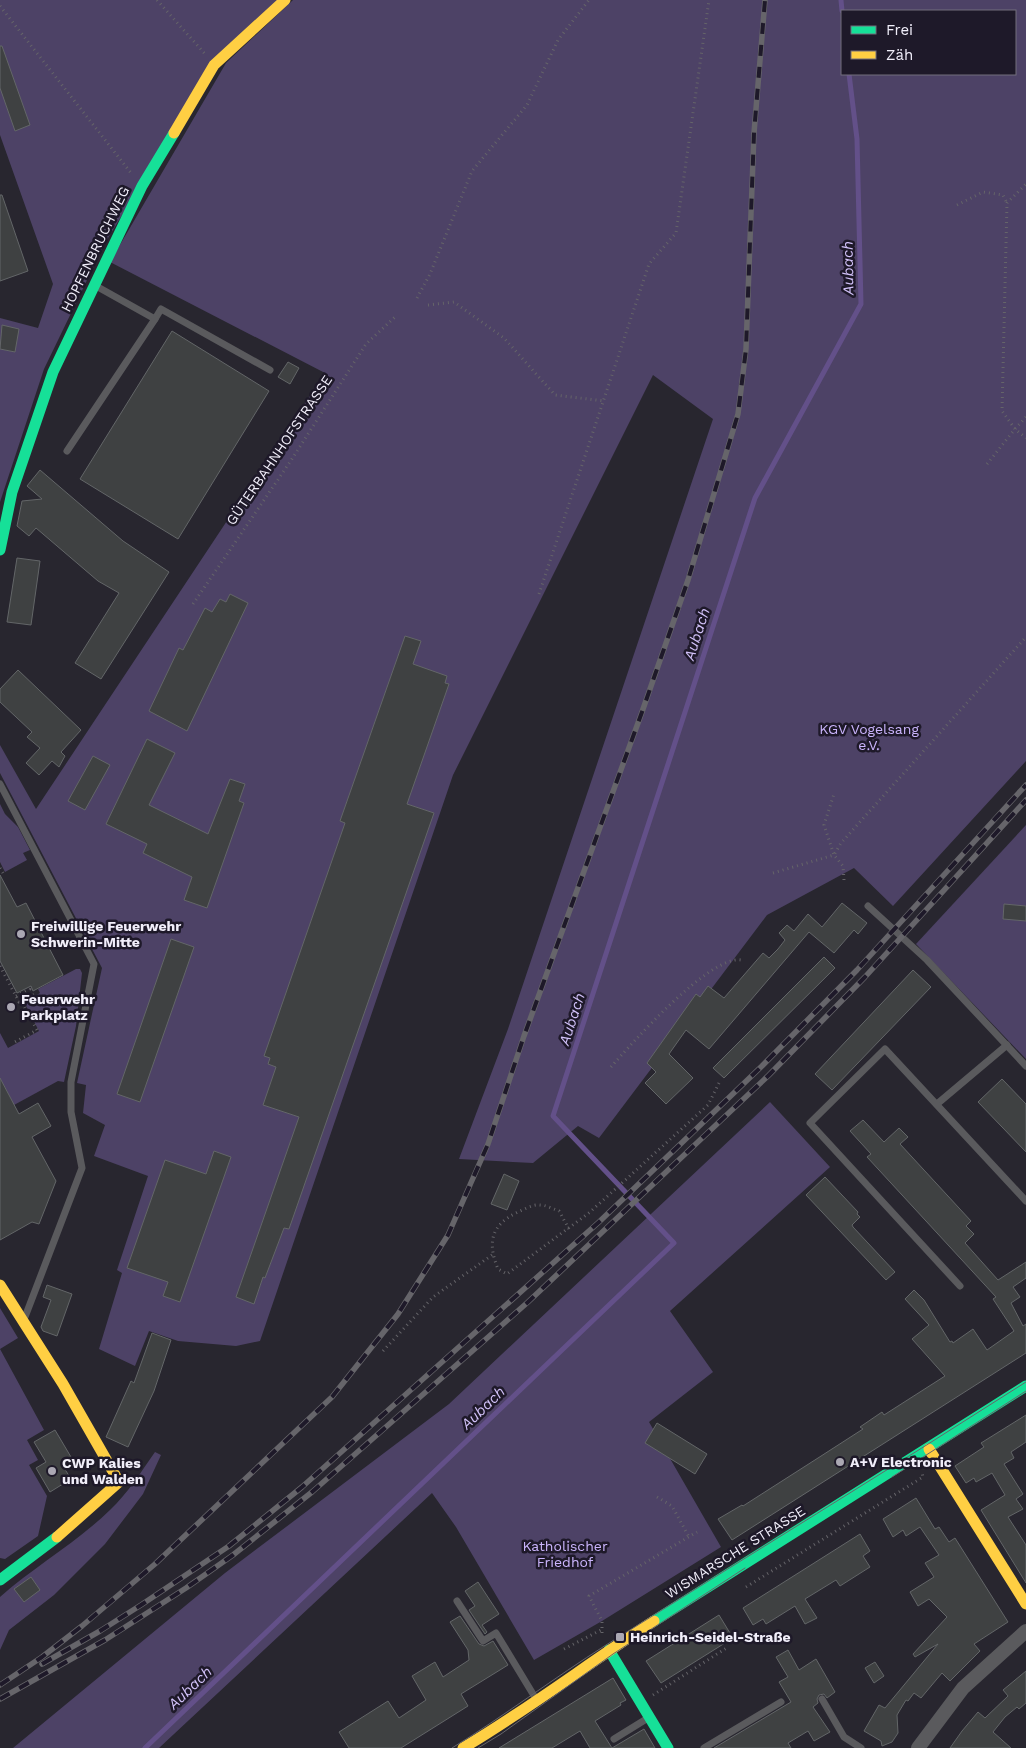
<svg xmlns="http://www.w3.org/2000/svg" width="1026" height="1748" viewBox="0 0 1026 1748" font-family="'Work Sans',sans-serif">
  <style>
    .green { fill: #4d4266; fill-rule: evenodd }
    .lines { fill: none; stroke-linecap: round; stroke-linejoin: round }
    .stream { stroke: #635089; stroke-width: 5 }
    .building { fill: #3f4142; stroke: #636668 }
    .path { stroke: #656469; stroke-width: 3; stroke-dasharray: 1 4; stroke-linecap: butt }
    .lane { stroke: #5a5a5d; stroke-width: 7 }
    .street { stroke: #5a5a5d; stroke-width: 14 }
    .fast { stroke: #16e098; stroke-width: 11 }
    .slow { stroke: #ffcf43; stroke-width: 11 }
    .tram { stroke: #66656a; stroke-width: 1 }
    .rail-casing { stroke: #66656a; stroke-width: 5.5 }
    .rail { stroke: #1e1929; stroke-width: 4; stroke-dasharray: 11; stroke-linecap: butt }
    .poi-dot { fill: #aba8b3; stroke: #1e1929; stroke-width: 2 }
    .labels { text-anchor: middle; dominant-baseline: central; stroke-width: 5; stroke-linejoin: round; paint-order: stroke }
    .street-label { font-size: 14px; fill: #f1eefa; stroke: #1e1929 }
    .park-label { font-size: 14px; fill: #cbb5fd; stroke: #1e1929 }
    .poi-label { font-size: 14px; font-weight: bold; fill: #f1eefa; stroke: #1e1929; text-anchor: start }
    .water-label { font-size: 15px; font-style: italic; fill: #d1c1f8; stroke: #1e1929 }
  </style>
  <rect width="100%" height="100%" fill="#28262f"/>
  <g class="green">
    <polygon points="0,0 285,0 214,65 105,243 44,369 0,502 0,318 38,328 53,284 0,135"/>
    <path d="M293,0H1026V761L893,906L854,868L767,915L599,1138L578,1126L533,1163L459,1159L508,1029L713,419L653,375L453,775L260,1341L236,1346L178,1341L149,1331L135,1366L99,1349L122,1273L117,1270L148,1176L94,1156L105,1125L83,1113L86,1085L77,1083L102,968L0,773V745L36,809L325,373L110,262L226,63ZM842,11H1015V74H842Z"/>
    <polygon points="0,804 5,814 18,827 30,850 23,853 27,860 5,872 0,862"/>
    <polygon points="1026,825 1026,1059 916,944"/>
    <polygon points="76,969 80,969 82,973 76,1026 64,1082 58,1081 14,1105 0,1078 0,1033 8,1048 39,1031 24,1002 40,993 38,989"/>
    <polygon points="770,1102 830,1167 670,1311 713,1372 649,1422 721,1547 602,1621 534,1660 456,1527 432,1493 159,1748 13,1748 225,1573 449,1404"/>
    <polygon points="0,1308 18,1338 0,1349 44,1430 27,1440 38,1460 29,1465 47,1496 38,1536 5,1559 0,1558"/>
    <path d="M155,1452L161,1455L143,1494L105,1544L54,1595L9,1630L0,1650V1597C35,1566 76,1543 110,1510C128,1493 141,1472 155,1452Z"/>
  </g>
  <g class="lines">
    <g class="stream">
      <polyline points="841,0 842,11"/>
      <polyline points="145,1748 674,1243 553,1116 755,498 861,304 857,139 849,74"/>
    </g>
  </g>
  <g class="building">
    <polygon points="0,46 2,46 30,125 15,131 0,88"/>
    <polygon points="0,195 2,195 28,271 0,281"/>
    <polygon points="2,325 19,329 15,352 0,349"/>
    <polygon points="172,331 269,391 178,539 80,479"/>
    <polygon points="288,362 299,368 290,384 278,377"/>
    <polygon points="40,470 123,541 169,572 101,679 75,663 119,593 98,581 36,528 29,536 17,526 22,501 42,499 27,486"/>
    <polygon points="17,558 40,561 31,625 7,622"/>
    <polygon points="230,594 248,603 187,731 149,711 179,648 183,650 205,608 212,612 220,599 226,602"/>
    <polygon points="405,636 421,641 413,664 447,676 445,683 449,684 407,804 434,813 289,1229 284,1228 265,1278 263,1277 254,1304 236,1297 299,1117 263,1105 276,1067 268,1064 270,1058 264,1056 345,823 340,821"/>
    <polygon points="18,670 81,730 61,752 65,756 59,767 52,761 39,775 26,763 40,748 27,737 32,732 0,702 0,689"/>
    <polygon points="147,739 175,753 149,805 208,834 230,779 245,784 239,801 244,803 207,908 184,900 192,877 143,853 147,844 106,824"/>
    <polygon points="93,756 110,765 85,810 68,801"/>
    <polygon points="0,875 17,907 26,903 63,975 33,991 31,986 17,993 0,961"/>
    <polygon points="842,903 867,923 858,934 854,930 834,953 809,932 709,1049 686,1030 669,1054 693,1078 666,1104 645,1083 656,1072 647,1063 696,994 700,997 708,986 724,998 763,953 769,958 778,949 785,940 779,933 787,925 794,931 808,914 822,927"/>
    <polygon points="1004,904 1026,906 1026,921 1003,919"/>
    <polygon points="171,939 194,947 140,1102 117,1094"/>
    <polygon points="824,957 835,968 724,1078 713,1068"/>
    <polygon points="913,970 931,987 832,1090 815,1074"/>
    <polygon points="0,1078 19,1114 38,1103 51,1126 32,1137 56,1181 39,1224 32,1222 0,1240"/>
    <polygon points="1002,1079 1026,1104 1026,1152 978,1102"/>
    <polygon points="863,1120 884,1142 899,1128 908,1137 900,1144 971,1221 966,1226 974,1234 965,1243 998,1280 1026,1262 1026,1278 1013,1287 1020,1297 1011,1303 1023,1326 1026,1324 1026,1353 732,1540 718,1519 742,1505 743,1506 818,1458 863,1429 860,1427 882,1412 884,1415 945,1376 912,1339 929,1325 905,1299 914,1290 924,1300 950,1342 952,1341 953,1343 973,1329 987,1350 1014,1331 993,1299 996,1297 867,1157 871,1154 850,1131"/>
    <polygon points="214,1151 231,1157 180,1302 163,1296 168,1282 127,1268 165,1160 206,1174"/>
    <polygon points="504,1174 519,1181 507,1210 491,1204"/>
    <polygon points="825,1177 858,1212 857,1214 860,1217 852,1225 853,1227 895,1272 886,1280 806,1195"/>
    <polygon points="47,1285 72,1294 57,1336 43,1331 41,1327 51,1300 43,1297"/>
    <polygon points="152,1333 171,1340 154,1391 128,1447 106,1437 131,1381 134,1383"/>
    <polygon points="1026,1415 1026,1442 1011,1452 1014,1458 1004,1464 1023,1494 1016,1499 1023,1509 1008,1517 1026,1545 1026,1583 981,1510 1005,1495 992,1473 976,1482 974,1478 966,1483 955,1466 984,1447 981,1443"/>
    <polygon points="657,1423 707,1454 695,1474 645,1443"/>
    <polygon points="55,1430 71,1457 61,1463 71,1479 50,1492 36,1468 46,1462 34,1442"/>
    <polygon points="916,1498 935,1529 939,1527 949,1542 955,1538 1008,1622 974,1644 980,1651 950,1681 942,1673 921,1698 914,1693 908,1701 906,1700 897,1715 898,1733 892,1742 882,1746 881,1741 864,1731 879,1705 885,1708 938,1644 915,1657 913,1654 947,1617 929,1599 918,1606 910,1592 934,1577 925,1563 939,1555 920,1527 906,1536 903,1530 893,1537 883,1519"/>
    <polygon points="860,1534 870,1551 863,1556 870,1567 840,1586 836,1580 805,1599 817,1618 805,1624 795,1606 766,1624 763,1619 753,1625 743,1608"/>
    <polygon points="31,1577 40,1590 24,1602 14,1589"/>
    <polygon points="478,1582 499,1614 482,1625 487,1632 485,1634 469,1610 475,1606 465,1591"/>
    <polygon points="719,1615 733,1638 661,1683 646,1661"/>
    <polygon points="460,1616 479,1644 484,1646 493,1641 508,1665 461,1694 468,1706 401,1748 349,1748 339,1732 388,1701 399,1718 426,1700 412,1676 435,1662 443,1677 469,1660 468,1650 450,1622"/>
    <polygon points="788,1650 799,1670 816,1659 835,1692 827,1698 824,1694 819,1695 817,1699 818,1703 813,1707 830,1732 814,1741 808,1731 788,1743 791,1748 714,1748 791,1702 779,1682 788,1677 776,1657"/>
    <polygon points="875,1662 884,1676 874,1683 865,1668"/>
    <polygon points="1026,1671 1026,1703 1019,1709 1017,1707 1005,1717 993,1732 1011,1748 950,1748 962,1731 978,1712 985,1718 1008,1696 1003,1690"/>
    <polygon points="613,1678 626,1700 620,1703 621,1705 595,1721 612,1748 644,1729 655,1748 590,1748 580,1731 552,1748 499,1748"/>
  </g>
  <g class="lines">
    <g class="path">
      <polyline points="157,0 205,54"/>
      <polyline points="0,6 131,173"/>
      <polyline points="957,205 983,192 1003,195 1007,203"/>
      <polyline points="417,298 430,274 472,171 527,105 558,40 589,0"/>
      <polyline points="428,305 454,302 504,338 555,395 604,401"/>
      <polyline points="1026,417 1015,429 1026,438"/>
      <polyline points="987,464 1015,429 1002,411 1007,203 1026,184"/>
      <polyline points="539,594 649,264 676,233 709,0"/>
      <polyline points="193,604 290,462 366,344 395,317"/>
      <polyline points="0,868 3,873"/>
      <polyline points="773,873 834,855 824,825 834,794"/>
      <polyline points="844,880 843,866 834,855 841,843 1026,637"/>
      <polyline points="0,966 19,1002 21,1001 37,1030 13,1043"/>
      <polyline points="16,996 30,989 28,987"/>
      <polyline points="20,1002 37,993"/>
      <path d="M611,1067C632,1043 710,955 741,960"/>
      <path d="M569,1229L559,1211C553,1209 546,1205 540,1205C533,1204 525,1209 518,1212C491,1225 487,1242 498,1269L507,1274L590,1212L708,1105L719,1083"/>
      <polyline points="383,1351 433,1297 492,1255"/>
      <polyline points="657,1497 672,1506 689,1537"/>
      <polyline points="746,1587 923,1477 922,1472"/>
      <polyline points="602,1633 602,1621 589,1596 697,1532"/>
      <polyline points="564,1649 601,1630"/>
      <polyline points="653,1695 728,1647"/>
    </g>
    <g class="lane">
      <polyline points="96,286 155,319 161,309 270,370"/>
      <polyline points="67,451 155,319"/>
      <polyline points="0,784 94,964 71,1082 71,1112 82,1168 25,1317"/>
      <polyline points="868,906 927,960 1026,1066"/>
      <polyline points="937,1104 1007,1045"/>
      <polyline points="960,1286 810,1123 885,1049 1026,1201"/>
      <polyline points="457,1601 483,1641 496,1633 536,1699"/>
      <polyline points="822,1699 844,1737 861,1748"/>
      <polyline points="614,1739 648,1718"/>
      <polyline points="704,1748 781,1702"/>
    </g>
    <polyline class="street" points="918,1748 963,1688 1026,1631"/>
    <g class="fast">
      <polyline points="0,550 12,492 53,372 142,186 174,133"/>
      <polyline points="0,1580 57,1537"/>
      <polyline points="654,1621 1026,1386"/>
      <polyline points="609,1650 668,1748"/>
    </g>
    <g class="slow">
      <polyline points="174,133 214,65 285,0"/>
      <polyline points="0,1285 63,1384 119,1482 57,1537"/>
      <polyline points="929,1449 1026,1604"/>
      <path d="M463,1748C529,1709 590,1662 654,1621"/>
    </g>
    <g class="tram">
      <polyline points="892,1477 1026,1391"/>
      <path d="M452,1748C504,1716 554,1678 606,1645C746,1557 887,1471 1026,1382"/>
      <polyline points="478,1748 501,1734 613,1654 745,1568"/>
    </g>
    <g class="rail-casing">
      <g id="rail">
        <polyline points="42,1664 100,1631 141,1605 229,1546 302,1487 599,1222 762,1066 857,970 1026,785"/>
        <polyline points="0,1685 42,1657 82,1626 155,1564 332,1397 398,1314 448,1235 488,1144 524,1036 642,712 688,580 738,414 746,349 754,133 765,0"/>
        <polyline points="0,1699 105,1640 186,1588 233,1555 312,1492 528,1302 769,1075 865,977 1026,800"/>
      </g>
    </g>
    <use href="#rail" class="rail"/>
  </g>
  <g class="poi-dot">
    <circle cx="21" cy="934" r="5"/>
    <circle cx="11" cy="1007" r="5"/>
    <circle cx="840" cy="1462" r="5"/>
    <circle cx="52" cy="1471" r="5"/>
    <rect x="615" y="1632" width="10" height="10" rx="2.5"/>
  </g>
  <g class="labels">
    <g class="street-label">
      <text transform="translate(95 249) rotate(-64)">HOPFENBRUCHWEG</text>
      <text transform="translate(279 450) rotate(-56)">GÜTERBAHNHOFSTRASSE</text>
      <text transform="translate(735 1552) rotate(-32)">WISMARSCHE STRASSE</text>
    </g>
    <g class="park-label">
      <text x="869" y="729">KGV Vogelsang<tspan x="869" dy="16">e.V.</tspan></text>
      <text x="565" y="1546">Katholischer<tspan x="565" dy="16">Friedhof</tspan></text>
    </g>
    <g class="poi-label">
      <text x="31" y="926">Freiwillige Feuerwehr<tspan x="31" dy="16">Schwerin-Mitte</tspan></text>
      <text x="21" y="999">Feuerwehr<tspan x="21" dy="16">Parkplatz</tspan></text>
      <text x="850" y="1462">A+V Electronic</text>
      <text x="62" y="1463">CWP Kalies<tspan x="62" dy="16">und Walden</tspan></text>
      <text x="630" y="1637">Heinrich-Seidel-Straße</text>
    </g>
    <g class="water-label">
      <text transform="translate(848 268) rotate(-91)">Aubach</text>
      <text transform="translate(697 634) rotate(-72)">Aubach</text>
      <text transform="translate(572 1019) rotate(-72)">Aubach</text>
      <text transform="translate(483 1408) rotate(-44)">Aubach</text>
      <text transform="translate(190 1688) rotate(-44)">Aubach</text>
    </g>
  </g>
  <rect x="841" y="10" width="175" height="65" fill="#1e1929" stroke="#726e7d"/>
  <rect x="851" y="26" width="25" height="8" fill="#16e098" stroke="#726e7d"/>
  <text x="886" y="35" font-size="15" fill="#f1eefa">Frei</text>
  <rect x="851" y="51" width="25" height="8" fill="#ffcf43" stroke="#726e7d"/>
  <text x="886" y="60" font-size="15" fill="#f1eefa">Zäh</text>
</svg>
